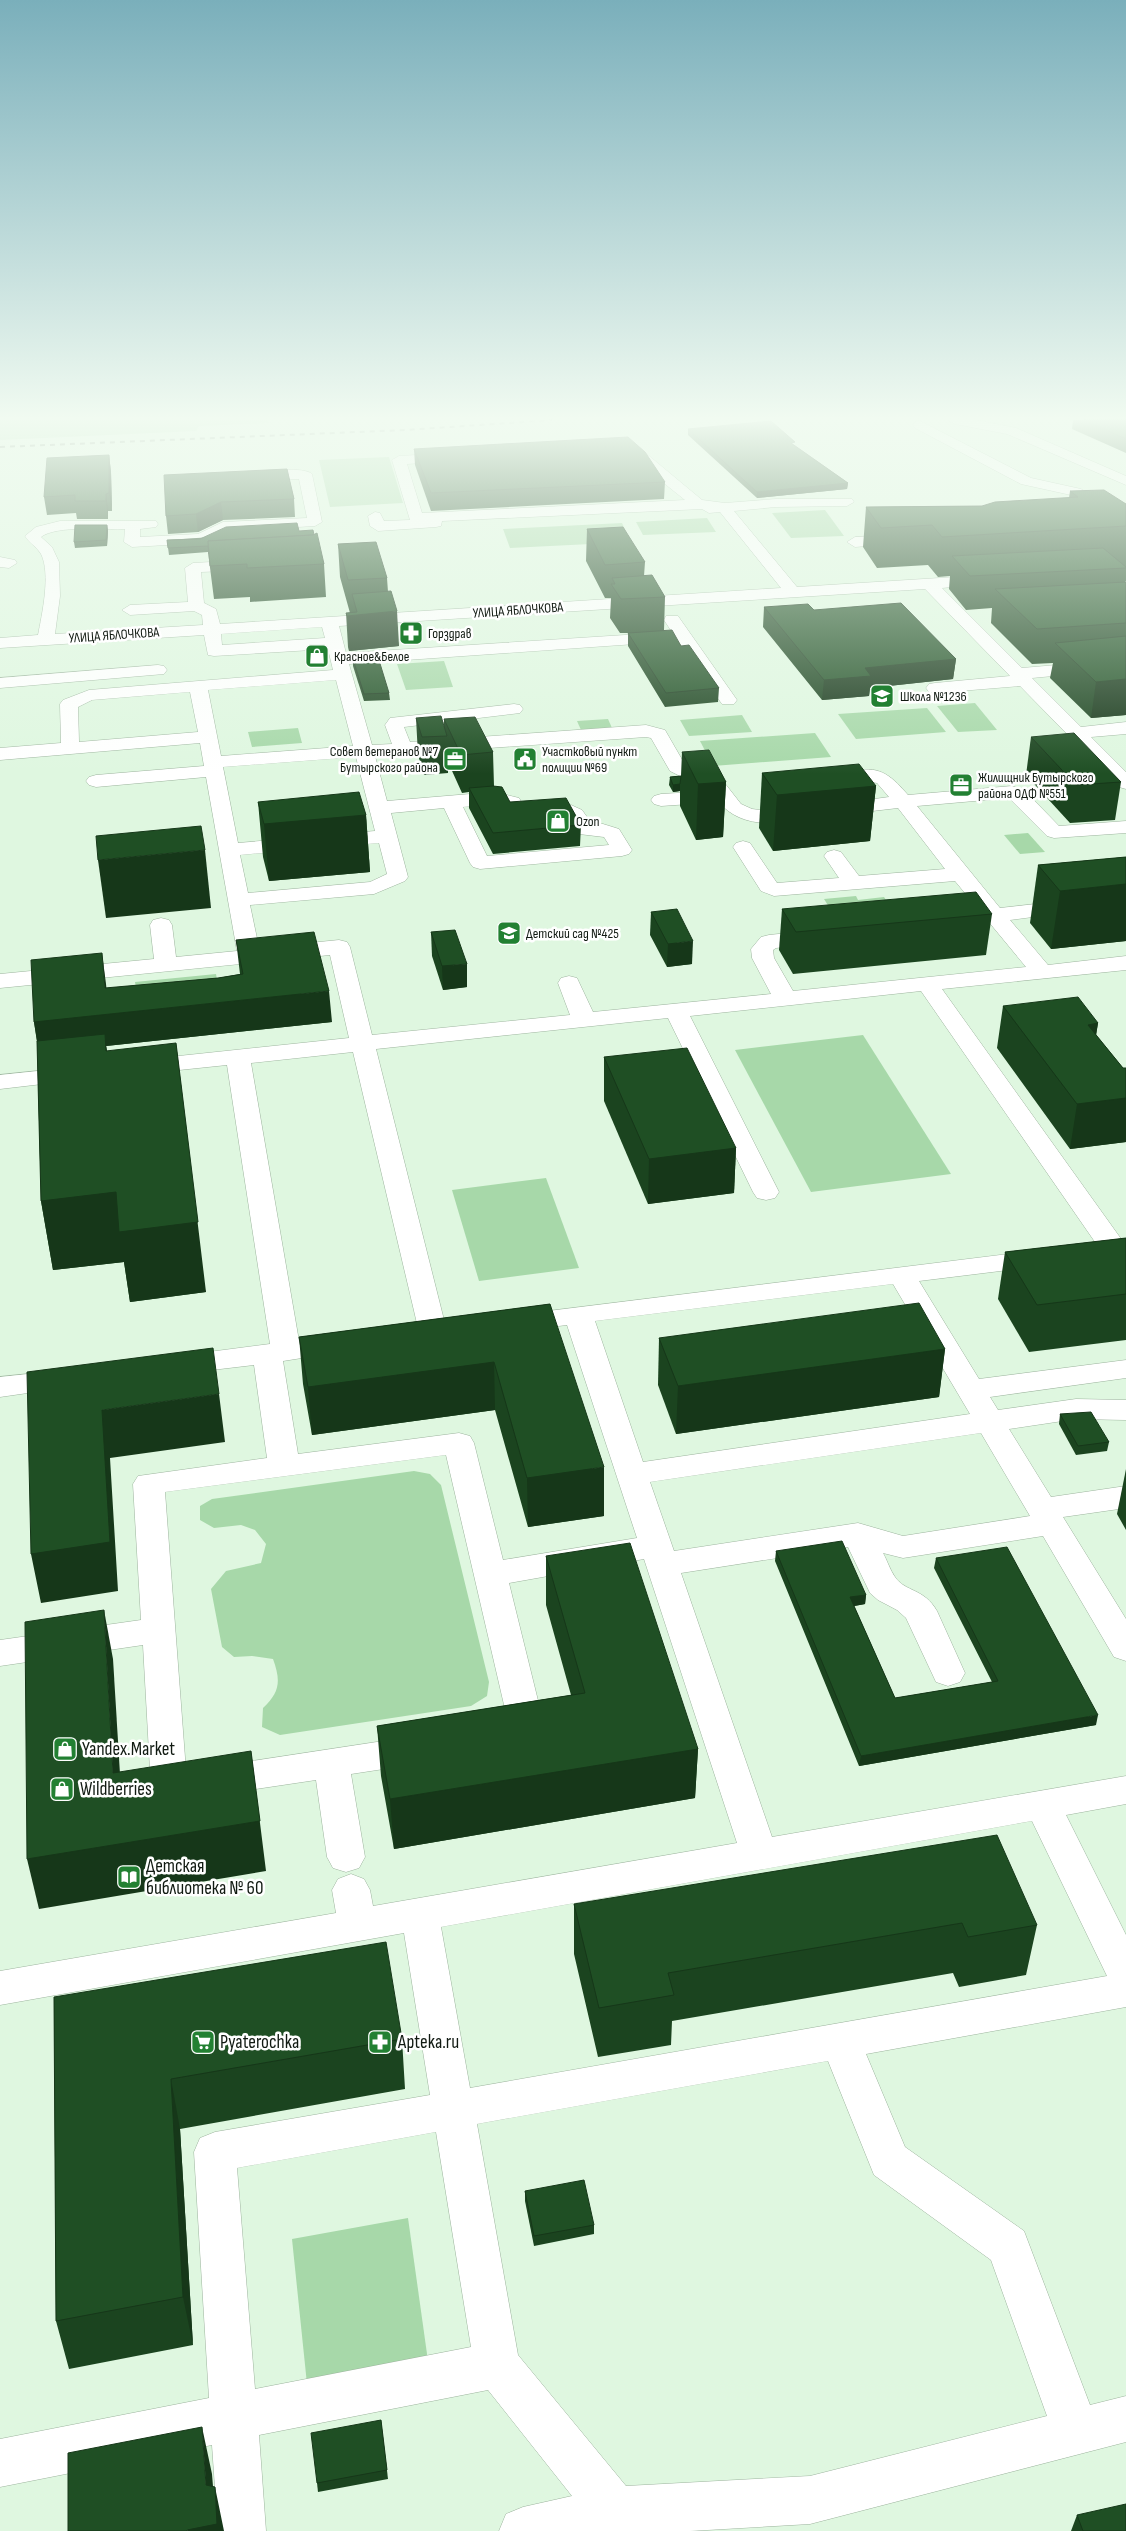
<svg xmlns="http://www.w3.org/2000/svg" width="1126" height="2531" viewBox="0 0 1126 2531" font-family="'Sofia Sans Condensed',sans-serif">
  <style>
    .green { fill: #a7d8a9 }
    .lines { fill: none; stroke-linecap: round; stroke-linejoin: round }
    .minor-casing { stroke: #9db49e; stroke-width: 1 }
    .minor { fill: #fff; fill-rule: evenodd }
    .rail { stroke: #637264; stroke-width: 2; stroke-dasharray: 5 5; stroke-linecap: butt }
    .wall { fill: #1b441f }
    .shaded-wall { fill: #163719 }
    .building { fill: #1f4f24; stroke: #163719 }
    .labels { text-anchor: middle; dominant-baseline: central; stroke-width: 5; stroke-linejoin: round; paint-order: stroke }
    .far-street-label { font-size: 14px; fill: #111a12; stroke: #fff }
    .far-poi-label { font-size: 14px; fill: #111a12; stroke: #fff; text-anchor: start }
    .near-poi-label { font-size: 19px; fill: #111a12; stroke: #fff; text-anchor: start }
  </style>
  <rect width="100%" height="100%" fill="#dff7e0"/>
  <g class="green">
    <polygon points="0,420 268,420 269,423 199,426 196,431 0,440"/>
    <polygon points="389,457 403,503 330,507 319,460"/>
    <polygon points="825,510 844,536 791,538 772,513"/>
    <polygon points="707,518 716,532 643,535 636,522"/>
    <polygon points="622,523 631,542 510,548 503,529"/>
    <polygon points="444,661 453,687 406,690 397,664"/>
    <polygon points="975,703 997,730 958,732 937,706"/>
    <polygon points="927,708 946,732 856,739 838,714"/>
    <polygon points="742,715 752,732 689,736 680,720"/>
    <polygon points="608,719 612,728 581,730 577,721"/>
    <polygon points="298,728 302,743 252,747 248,732"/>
    <polygon points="815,733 831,757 713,766 700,741"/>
    <polygon points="1028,833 1045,852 1020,854 1004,835"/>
    <polygon points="856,896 858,900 884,897 894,912 836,918 824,899"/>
    <polygon points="216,974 219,991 138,1000 135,982"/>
    <polygon points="863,1035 951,1174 811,1192 735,1050"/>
    <polygon points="546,1178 579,1268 479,1281 452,1190"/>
    <path d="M414,1471L430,1474L441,1485L489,1682L487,1696L471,1706L280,1735L262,1727L263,1708C280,1692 281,1681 273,1659L252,1656L234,1657L222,1647L211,1589L226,1571L261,1563L266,1544L255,1530L241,1525L214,1528L200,1520V1506L212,1499Z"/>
    <polygon points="408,2218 428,2361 307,2384 292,2239"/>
  </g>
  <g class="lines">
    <g class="minor-casing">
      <g id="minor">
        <polygon points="948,420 976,420 1016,428 1126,476 1126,485 1007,434 955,424"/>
        <polygon points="920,421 1031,478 1081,489 1126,520 1126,532 1121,530 1071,495 1021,484 915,428 913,425 915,422"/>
        <path d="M631,444L636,445L702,500L725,503L776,499H852L854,502L847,506L776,507L734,511L797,587L987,575L993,577L995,580L993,583L942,588L1022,668L1126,659V669L1032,678L1081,727L1126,722V734L1091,737L1126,772V789L1119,787L1020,686L935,693L929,692L926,688L929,684L935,683L1010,676L925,589L339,626L346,653L672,632L664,620L666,616H678L737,700L734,704H722L678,641L349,664L372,745L392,744L385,725L390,718L514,704L520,705L523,709L520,713L404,727L410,742L646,725L665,730L684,763L723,781L741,804L752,809L767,811L797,808L804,810L807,814L804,818C775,826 739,827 719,802L661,806L654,804L651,800L654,796L661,794L710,791L670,771L651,738L646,737L375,756L387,801L494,792L519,798L525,808L571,805L582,810L592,824H603L619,829L632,850L629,854L622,856L480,869L473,867L470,863L444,808L391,813L408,877L405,881L374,894L250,905L259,948L339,940L347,942L350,947L372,1035L570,1015L558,983L561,978L569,976L577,978L593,1012L771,994L752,958L751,949L761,937L769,935L817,930L825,932L828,937L825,942L776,948L773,950L774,958L793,991L1026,967L955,881L774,896L761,891L733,847L736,843L743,841L750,843L777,883L839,878L824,856L827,852L834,850L841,852L859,876L945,869L898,808L838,815L831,813L828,809L831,805L889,797L877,783L856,779L853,775L856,771C881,765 893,778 908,795L1012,786L1025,791L1059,826L1126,821V833L1054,838L1047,836L1009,798L917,806L1000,908L1070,900L1078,901L1081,906L1078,911L1010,920L1048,965L1126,956V970L942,989L1124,1243L1126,1251L1124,1255L1114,1257L1104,1255L921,991L690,1016L779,1192L775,1198L766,1200L757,1198L753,1192L668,1018L376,1049L447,1332L443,1338L433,1341L423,1338L419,1332L353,1052L251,1063L299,1341L336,1336L346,1339L350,1345L346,1351L283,1361L298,1454L459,1433L470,1436L474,1443L503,1560L637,1538L567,1325L517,1331L507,1328L503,1322L507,1316L1041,1250L1051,1252L1055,1258L1051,1264L1041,1266L919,1281L979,1379L1126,1360V1378L990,1397L998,1410L1076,1399L1126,1400V1420L1076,1419L1009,1429L1051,1497L1126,1486V1508L1063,1517L1126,1619V1661L1114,1657L1043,1536L903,1558L883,1553C887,1560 890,1570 895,1577C905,1592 924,1588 937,1611L965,1673L960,1682L948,1686L936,1682L906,1618L897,1610L878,1600L870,1593L848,1547L681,1573L772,1837L1126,1776V1804L1066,1815L1126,1935V2007L866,2054L905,2147L1024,2231L1090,2405L1126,2396V2442L810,2524L690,2531H499L506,2514L523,2507L572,2496L488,2390L259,2435L266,2531H218L212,2445L0,2487V2439L209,2398L194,2152L200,2138L215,2132L430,2095L404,1933L0,2005V1971L336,1913L332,1890L338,1879L351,1874L364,1879L370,1890L373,1906L737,1843L644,1559L509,1583L546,1733L541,1743L528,1747L351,1774L365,1857L359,1868L346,1872L333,1868L327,1857L316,1780L169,1802L156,1798L151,1788L143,1645L0,1666V1640L141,1620L133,1484L138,1476L267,1458L254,1365L178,1374L168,1372L163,1365L168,1358L178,1356L270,1344L227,1065L141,1074L132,1072L129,1067L132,1062L141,1060L349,1038L330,955L0,988V974L154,959L150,925L153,920L161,918L169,920L172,925L176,957L237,951L206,777L96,787L89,785L86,781L89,777L96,775L204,766L200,743L0,760V748L61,743L60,704L63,700L89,690L333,670L328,649L214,656L208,655L204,635L0,648V638L38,635C42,614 51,574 41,554C37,547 29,543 25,536L36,527L60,521H156L158,524L156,527L140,529V537L198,534L223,522L307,518L299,479L263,480L256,476C262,469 306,467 312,474L322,522L315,526L226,531L201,543L132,547L124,542L125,529C104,530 57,525 41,537L52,547L59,562L60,596L55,634L203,625L202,615L194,611L130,615L122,610L130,605L188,602L185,568L193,563L248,560L256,565L248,570L201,572L204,603L216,609L220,624L781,588L720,512L709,513L702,509L442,521L441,526L436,527L378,531L370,526L368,516L375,512L380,513L384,521L410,520L392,460L399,456L452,453L459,457L452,461L407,464L422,513L685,500L620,448L622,445ZM322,627L325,638L222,645L221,634ZM336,680L353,746L221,756L208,690ZM190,692L198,732L79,742L78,707L92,700ZM356,757L375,831L238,843L223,767ZM494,804L504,806L510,816L524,820L567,817L579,834L604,837L609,845L487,856L463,807ZM379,843L387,874L370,882L248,893L240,855ZM893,1284L970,1414L643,1462L595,1321ZM981,1433L1030,1516L903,1536L858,1523L674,1551L650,1482ZM446,1455L508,1722L186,1771L165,1492ZM1032,1821L1107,1976L470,2088L441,1927ZM828,2061L874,2175L991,2260L1047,2416L810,2476L626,2486L518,2355L477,2124ZM436,2132L471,2347L255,2389L237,2168Z"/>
        <polygon points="900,535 905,537 908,540 905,543 855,547 847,542 855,537"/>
        <polygon points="0,557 15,560 17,563 9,568 0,567"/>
        <polygon points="158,665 164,666 167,670 164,674 0,688 0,678"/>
        <polygon points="76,1067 85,1069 88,1074 85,1079 0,1089 0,1075"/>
        <polygon points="66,1370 76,1372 81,1379 76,1386 0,1397 0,1377"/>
      </g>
    </g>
    <use href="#minor" class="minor"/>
    <polyline class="rail" points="0,447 405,430 552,420"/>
  </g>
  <g class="wall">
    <polygon points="1073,420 1126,420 1126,453 1072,429"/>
    <polygon points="688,429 795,446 848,483 847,489 757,498 688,435"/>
    <polygon points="414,449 665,482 664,499 431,511 415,465"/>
    <polygon points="109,455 111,472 112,511 108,511 108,519 77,519 76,513 47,515 44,497"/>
    <polygon points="287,469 294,499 295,517 223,520 198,532 168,534 166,516"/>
    <polygon points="1070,491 1126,504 1126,581 1125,582 1126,582 1126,715 1091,718 1050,678 1053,663 1032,664 991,623 992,608 966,610 949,589 950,576 938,577 928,565 877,568 863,547 866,507 982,506 1069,498"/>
    <polygon points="107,525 108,531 107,546 75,548 74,542"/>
    <polygon points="587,529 645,562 644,576 665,597 664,630 681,646 719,688 718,702 665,707 628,646 628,633 632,633 620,633 610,618 611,598 605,598 586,561"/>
    <polygon points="299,531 314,535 324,564 326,597 250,602 250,597 214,599 208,552 169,555 167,540"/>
    <polygon points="338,544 387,578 388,592 399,646 349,651 348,647 346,613 350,613 340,577"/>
    <polygon points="764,607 814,610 956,659 953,679 870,688 869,696 822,700 763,627"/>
    <polygon points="353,659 389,693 390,700 364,701 353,666"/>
    <polygon points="416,718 444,726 444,719 493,752 494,786 510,802 581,825 580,846 493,854 469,808 469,792 462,793 448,762 448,773 424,775 418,755"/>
    <polygon points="1031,737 1121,782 1115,820 1070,823 1026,775"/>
    <polygon points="682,752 726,782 723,837 696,840 680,806 680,791 673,792 669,785 670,777 681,776"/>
    <polygon points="762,773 876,786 870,841 773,851 759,828"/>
    <polygon points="258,802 366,815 370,872 269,881 263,857"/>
    <polygon points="1126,857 1126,941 1051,949 1030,923 1038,865"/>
    <polygon points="782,909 992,914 986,955 793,974 779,950"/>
    <polygon points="651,912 692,964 667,967 650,935"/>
    <polygon points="431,932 467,987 443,990 432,956"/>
    <polygon points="236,940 332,1022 106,1046 107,1051 206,1292 130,1302 124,1262 53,1270 41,1201 37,1042 34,1022 107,988 218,978 240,974"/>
    <polygon points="1003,1006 1098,1023 1096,1035 1123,1068 1126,1068 1126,1142 1070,1149 997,1048"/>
    <polygon points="604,1057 736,1148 734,1193 648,1204 604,1101"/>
    <polygon points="1126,1238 1126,1340 1029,1352 998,1299 1005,1252"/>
    <polygon points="550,1304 604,1516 528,1527 495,1410 312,1435 303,1384 299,1337"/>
    <polygon points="659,1338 945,1349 939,1397 676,1434 658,1385"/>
    <polygon points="1060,1414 1109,1442 1107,1451 1076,1455 1059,1424"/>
    <polygon points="1126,1469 1126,1530 1117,1514"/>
    <polygon points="776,1551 866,1595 865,1604 854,1606 895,1698 992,1682 934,1568 936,1558 1096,1725 859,1766 775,1561"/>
    <polygon points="546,1556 698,1749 695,1798 394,1849 381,1776 377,1726 571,1695 546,1605"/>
    <polygon points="574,1904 1037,1925 1026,1975 959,1987 953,1973 672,2021 671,2045 598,2057 574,1954"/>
    <polygon points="54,1997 402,2039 405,2089 180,2129 193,2345 69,2369 56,2321"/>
    <polygon points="525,2191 594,2225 594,2234 534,2246 525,2201"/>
    <polygon points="381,2420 388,2479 318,2492 317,2483"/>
    <polygon points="1077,2515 1126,2531 1071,2531"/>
  </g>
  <g class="shaded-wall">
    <polygon points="109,455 111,472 112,511 109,493"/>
    <polygon points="848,483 847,489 757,498 757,492"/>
    <polygon points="106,494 108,511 108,519 106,501"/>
    <polygon points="221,502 223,520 198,532 196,514"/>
    <polygon points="107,525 108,531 107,546 106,540"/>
    <polygon points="397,611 399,646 349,651 347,616"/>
    <polygon points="956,659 953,679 870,688 869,696 822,700 824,680 865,668"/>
    <polygon points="1126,679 1126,715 1091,718 1096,682"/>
    <polygon points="726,782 723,837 696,840 698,784"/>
    <polygon points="680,784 680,791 673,792 673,785"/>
    <polygon points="876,786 870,841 773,851 777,795"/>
    <polygon points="366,815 370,872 269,881 264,824"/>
    <polygon points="205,850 211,908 106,918 98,860"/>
    <polygon points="1126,884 1126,941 1051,949 1060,891"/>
    <polygon points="693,941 692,964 667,967 668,944"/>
    <polygon points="102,953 106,984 109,1014 329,991 332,1022 106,1046 114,1099 39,1053 34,1022 105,988"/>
    <polygon points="467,964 467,987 443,990 442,966"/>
    <polygon points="1098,1023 1091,1066 1088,1025"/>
    <polygon points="176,1043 206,1292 130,1302 124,1262 53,1270 41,1201"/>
    <polygon points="1126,1098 1126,1142 1070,1149 1077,1104"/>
    <polygon points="736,1148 734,1193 648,1204 649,1159"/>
    <polygon points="945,1349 939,1397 676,1434 678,1386"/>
    <polygon points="494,1362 495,1410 312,1435 308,1387"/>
    <polygon points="219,1394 225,1442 110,1458 118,1591 41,1603 31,1554 102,1410"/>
    <polygon points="604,1467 604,1516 528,1527 527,1478"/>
    <polygon points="866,1595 865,1604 849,1607 850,1597"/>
    <polygon points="104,1610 113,1659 123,1823 113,1773"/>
    <polygon points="1098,1715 1096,1725 859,1766 861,1756"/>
    <polygon points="698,1749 695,1798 394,1849 390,1799"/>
    <polygon points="251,1751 266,1871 39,1909 27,1859"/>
    <polygon points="171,2079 180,2129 193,2345 183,2297"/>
    <polygon points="202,2427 212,2474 216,2524 215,2487 224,2531 187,2531 206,2485"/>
  </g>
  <g class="building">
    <polygon points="1084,420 1126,420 1126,439"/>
    <polygon points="771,421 795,442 791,443 848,483 757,492 688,429"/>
    <polygon points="628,437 645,452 665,482 431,493 414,449"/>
    <polygon points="109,455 109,493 106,494 106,501 75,501 75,495 44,497 47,458"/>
    <polygon points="287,469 294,499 221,502 196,514 166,516 164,475"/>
    <polygon points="1104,490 1126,504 1126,526 942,537 932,525 881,528 866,507 982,506 995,502 1078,497 1070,491"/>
    <polygon points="297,523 299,531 313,530 314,535 313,535 208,541 209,554 208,546 168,548 167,540 200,539 226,527"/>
    <polygon points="75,525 107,525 106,540 74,542"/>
    <polygon points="623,527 645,562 605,565 587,529"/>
    <polygon points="317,533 324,564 247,568 247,564 210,566 208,541 313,535"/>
    <polygon points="376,542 387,578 348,580 338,544"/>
    <polygon points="1103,548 1126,567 1126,568 970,576 952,556"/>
    <polygon points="652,575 665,597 621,599 611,584 615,584 612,578"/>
    <polygon points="1126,582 1126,623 1037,629 995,589"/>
    <polygon points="391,591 397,611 347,616 346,613 357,612 352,594"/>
    <polygon points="901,603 956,659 865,668 871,676 824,680 764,607 808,604 814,610"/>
    <polygon points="672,630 681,646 689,645 719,688 666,693 628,633"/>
    <polygon points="1126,636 1126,679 1096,682 1055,643"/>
    <polygon points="378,657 389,693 364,694 353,659"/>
    <polygon points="441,716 447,736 422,737 416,718"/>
    <polygon points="475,717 493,752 461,755 444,719"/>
    <polygon points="1074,733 1121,782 1076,785 1031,737"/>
    <polygon points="709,750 726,782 698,784 682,752"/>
    <polygon points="859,764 876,786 777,795 762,773"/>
    <polygon points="681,776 680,784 673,785 670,777"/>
    <polygon points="493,786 502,787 510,802 566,798 581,825 493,833 469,788"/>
    <polygon points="359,792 366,815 264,824 258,802"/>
    <polygon points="201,826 205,850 98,860 96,836"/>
    <polygon points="1126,857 1126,884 1060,891 1038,865"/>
    <polygon points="976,892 992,914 796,932 782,909"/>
    <polygon points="677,909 693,941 668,944 651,912"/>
    <polygon points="455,930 467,964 442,966 431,932"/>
    <polygon points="314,932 329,991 34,1022 31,960 102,953 105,988 218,978 243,974 236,940"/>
    <polygon points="1078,997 1098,1023 1088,1025 1123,1068 1126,1068 1126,1098 1077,1104 1003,1006"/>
    <polygon points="105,1034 106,1051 176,1043 198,1222 119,1232 116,1192 41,1201 37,1041"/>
    <polygon points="687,1048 736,1148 649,1159 604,1057"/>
    <polygon points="1126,1238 1126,1294 1037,1305 1005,1252"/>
    <polygon points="919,1303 945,1349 678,1386 659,1338"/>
    <polygon points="550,1304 604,1467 527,1478 494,1362 308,1387 299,1337"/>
    <polygon points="213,1348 219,1394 102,1410 110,1542 31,1554 27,1372"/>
    <polygon points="1091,1412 1109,1442 1078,1446 1060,1414"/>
    <polygon points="842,1541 866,1595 850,1597 895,1698 998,1681 936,1558 1007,1547 1098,1715 861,1756 776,1551"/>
    <polygon points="630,1543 698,1749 390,1799 377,1726 585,1693 546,1556"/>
    <polygon points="104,1610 113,1773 251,1751 260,1821 27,1859 25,1622"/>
    <polygon points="997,1835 1037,1925 968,1937 962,1923 668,1973 674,1995 599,2008 574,1904"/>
    <polygon points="386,1942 402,2039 171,2079 183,2297 56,2321 54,1997"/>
    <polygon points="584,2180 594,2225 534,2236 525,2191"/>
    <polygon points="381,2420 387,2470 317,2483 311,2433"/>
    <polygon points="202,2427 206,2485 215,2487 217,2524 187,2530 187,2531 68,2531 68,2453"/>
    <polygon points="1126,2504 1126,2531 1083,2531 1077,2515"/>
  </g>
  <linearGradient id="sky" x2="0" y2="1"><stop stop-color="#7aafbb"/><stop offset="0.54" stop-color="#f1fbf1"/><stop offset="1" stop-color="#f1fbf1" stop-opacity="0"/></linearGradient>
  <rect width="1126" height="774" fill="url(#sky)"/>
  <defs>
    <g id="pharmacy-square" transform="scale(1.25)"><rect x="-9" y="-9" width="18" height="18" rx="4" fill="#228032" stroke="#fff"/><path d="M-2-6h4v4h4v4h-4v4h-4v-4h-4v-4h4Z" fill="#fff"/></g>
    <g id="shop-square" transform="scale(1.25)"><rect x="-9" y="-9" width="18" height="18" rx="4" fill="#228032" stroke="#fff"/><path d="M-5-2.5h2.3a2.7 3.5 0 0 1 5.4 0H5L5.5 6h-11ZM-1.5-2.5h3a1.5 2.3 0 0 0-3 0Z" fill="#fff"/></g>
    <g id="school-square" transform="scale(1.25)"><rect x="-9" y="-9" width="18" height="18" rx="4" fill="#228032" stroke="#fff"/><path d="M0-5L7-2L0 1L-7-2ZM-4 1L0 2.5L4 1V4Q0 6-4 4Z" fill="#fff"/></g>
    <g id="office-square" transform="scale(1.25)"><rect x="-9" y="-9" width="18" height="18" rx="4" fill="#228032" stroke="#fff"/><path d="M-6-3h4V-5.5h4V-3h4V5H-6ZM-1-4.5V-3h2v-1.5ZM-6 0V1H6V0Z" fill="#fff"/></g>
    <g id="civic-square" transform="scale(1.25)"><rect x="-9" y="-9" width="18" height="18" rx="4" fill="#228032" stroke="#fff"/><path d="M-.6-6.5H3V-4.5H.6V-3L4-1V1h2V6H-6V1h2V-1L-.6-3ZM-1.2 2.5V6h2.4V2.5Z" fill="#fff"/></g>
    <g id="library-square" transform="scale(1.25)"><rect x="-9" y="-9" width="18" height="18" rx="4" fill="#228032" stroke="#fff"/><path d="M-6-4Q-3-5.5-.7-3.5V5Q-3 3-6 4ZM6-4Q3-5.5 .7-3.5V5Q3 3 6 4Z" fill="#fff"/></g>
    <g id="supermarket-square" transform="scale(1.25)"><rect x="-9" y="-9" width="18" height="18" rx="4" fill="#228032" stroke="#fff"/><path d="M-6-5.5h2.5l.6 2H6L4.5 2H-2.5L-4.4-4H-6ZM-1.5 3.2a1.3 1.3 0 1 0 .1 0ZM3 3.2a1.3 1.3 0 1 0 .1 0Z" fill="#fff"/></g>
  </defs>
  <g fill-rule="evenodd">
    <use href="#pharmacy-square" x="411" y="633"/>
    <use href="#shop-square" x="317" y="656"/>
    <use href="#school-square" x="882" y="696"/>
    <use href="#office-square" x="455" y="759"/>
    <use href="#civic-square" x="525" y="759"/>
    <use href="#office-square" x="961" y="785"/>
    <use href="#shop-square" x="558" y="821"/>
    <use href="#school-square" x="509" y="933"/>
    <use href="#shop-square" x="65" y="1749"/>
    <use href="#shop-square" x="62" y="1789"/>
    <use href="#library-square" x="129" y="1877"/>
    <use href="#supermarket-square" x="203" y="2042"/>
    <use href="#pharmacy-square" x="380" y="2042"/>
  </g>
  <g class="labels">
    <g class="far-street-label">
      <text transform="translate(518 610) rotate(-4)">УЛИЦА ЯБЛОЧКОВА</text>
      <text transform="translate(114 635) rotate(-4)">УЛИЦА ЯБЛОЧКОВА</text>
    </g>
    <g class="far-poi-label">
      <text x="428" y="633">Горздрав</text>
      <text x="334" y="656">Красное&amp;Белое</text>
      <text x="900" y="696">Школа №1236</text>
      <text x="438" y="751" text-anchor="end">Совет ветеранов №7<tspan x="438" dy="16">Бутырского района</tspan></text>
      <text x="542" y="751">Участковый пункт<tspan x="542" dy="16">полиции №69</tspan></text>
      <text x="978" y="777">Жилищник Бутырского<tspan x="978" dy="16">района ОДФ №551</tspan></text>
      <text x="576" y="821">Ozon</text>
      <text x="526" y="933">Детский сад №425</text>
    </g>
    <g class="near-poi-label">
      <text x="82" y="1749">Yandex.Market</text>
      <text x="80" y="1789">Wildberries</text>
      <text x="146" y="1866">Детская<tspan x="146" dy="22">библиотека № 60</tspan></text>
      <text x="220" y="2042">Pyaterochka</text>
      <text x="398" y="2042">Apteka.ru</text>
    </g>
  </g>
</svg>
